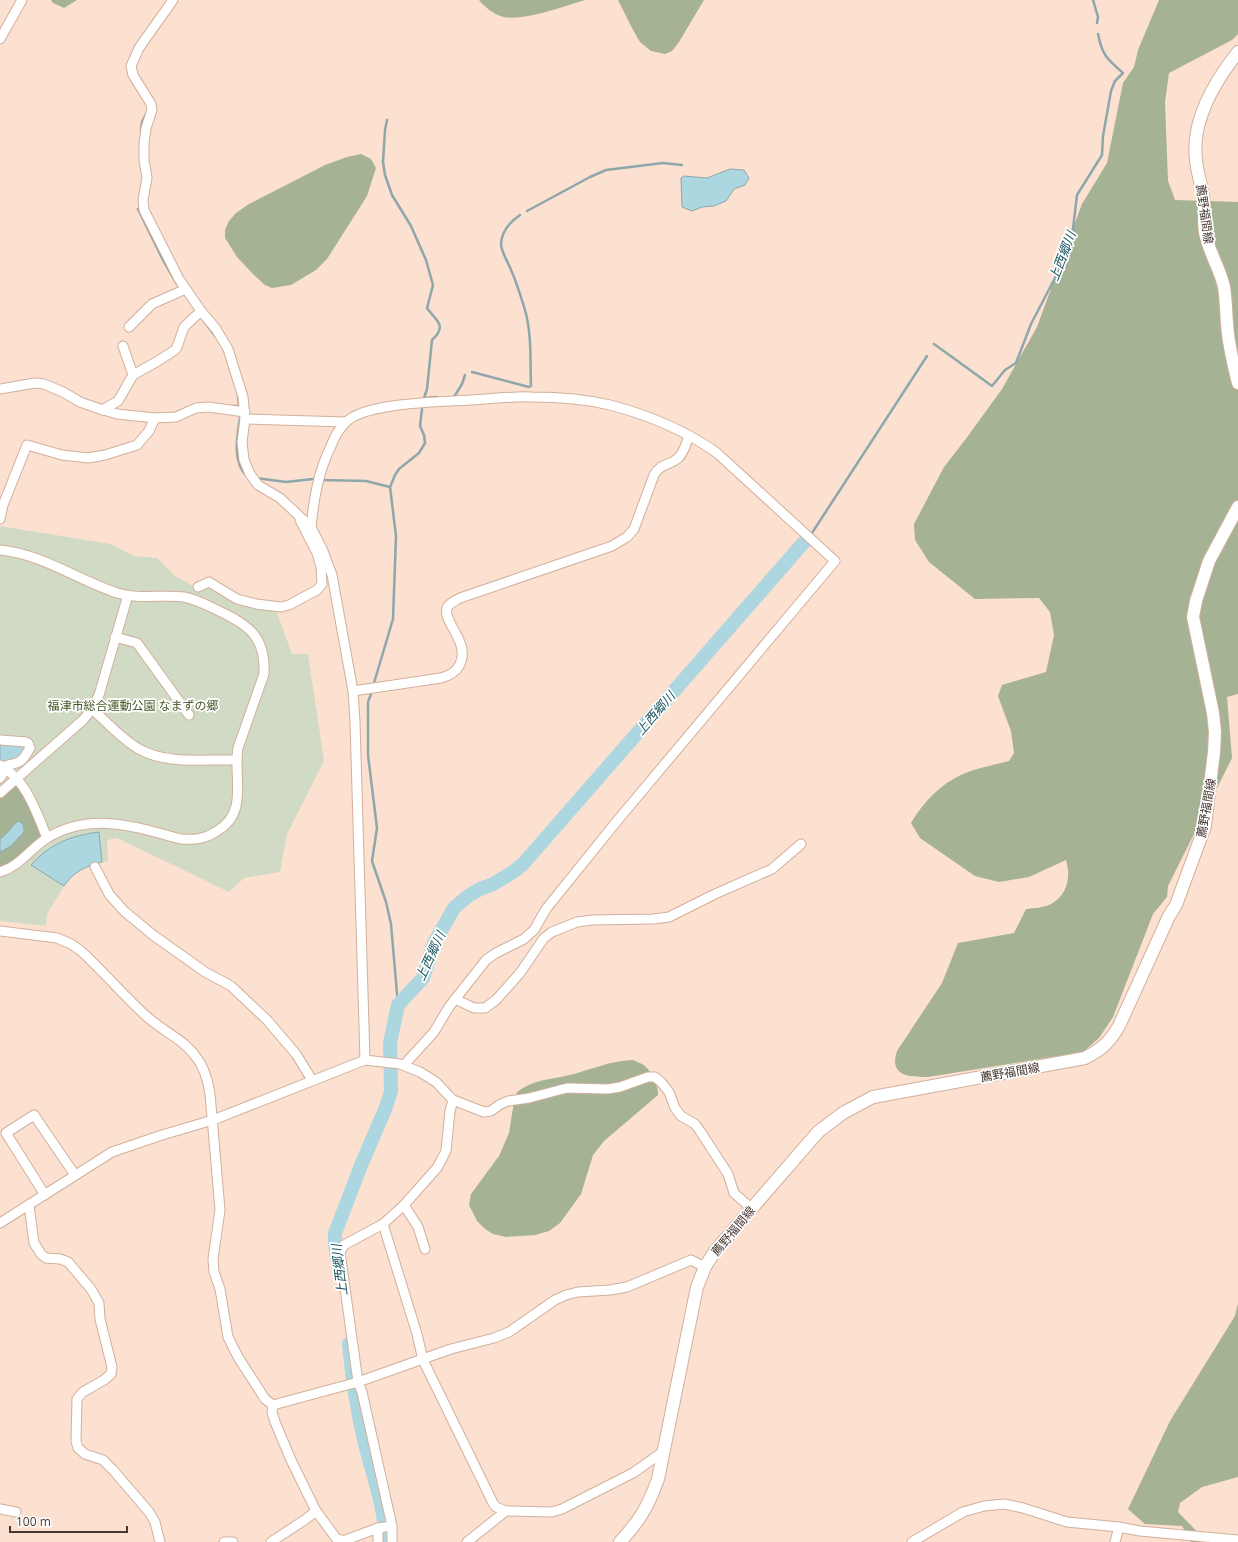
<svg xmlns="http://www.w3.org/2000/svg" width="1238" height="1542" viewBox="0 0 1238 1542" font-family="'Open Sans','Noto Sans JP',sans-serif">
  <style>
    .green { fill: #d1dac5 }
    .forest { fill: #a5b293 }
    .water { fill: #add7e0; stroke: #8ea7ab }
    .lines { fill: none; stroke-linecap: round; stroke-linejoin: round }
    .stream { stroke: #8ea7ab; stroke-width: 2.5 }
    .river { stroke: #add7e0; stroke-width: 14 }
    .minor-casing { stroke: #d1b09c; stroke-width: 11 }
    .major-casing { stroke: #d1b09c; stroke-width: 14 }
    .minor { stroke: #fff; stroke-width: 9 }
    .major { stroke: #fff; stroke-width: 12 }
    .labels { text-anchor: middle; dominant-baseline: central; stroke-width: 3.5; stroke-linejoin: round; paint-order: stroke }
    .street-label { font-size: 12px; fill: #463830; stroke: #fff }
    .park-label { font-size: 12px; fill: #465726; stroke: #fff }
    .water-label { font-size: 13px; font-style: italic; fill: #1c5560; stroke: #fff }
  </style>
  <rect width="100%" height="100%" fill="#fce0d0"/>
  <polygon class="green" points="0,526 110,544 135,556 157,558 175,576 198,589 207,585 276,610 292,654 308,654 324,761 287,834 280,872 244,878 229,892 117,838 107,840 108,861 87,866 69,878 47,914 46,926 0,921"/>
  <g class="forest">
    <polygon points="51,0 77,0 64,8 53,3"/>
    <path d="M479,0H585C565,6 524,21 504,17C494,15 485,7 479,0Z"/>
    <polygon points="618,0 704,0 679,42 672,51 665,54 651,51 640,42 632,28"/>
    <path d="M1159,0H1238V34L1232,40L1169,73L1165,102L1168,181L1175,200L1238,202V694L1227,697L1232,758L1168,886L1167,897L1153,914L1113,1017L1099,1038L1083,1052L928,1077C908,1077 889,1076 897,1051L942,983L958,943L1014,933L1026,909C1034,908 1044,908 1051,904C1068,895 1071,876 1066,860L1029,877L999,882L975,876L920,838L911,823C923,803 940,784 963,774C977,768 994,765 1009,761L1014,753L1011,731L998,696L1002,685L1046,672L1054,635L1050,612L1039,598L975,599L929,562L915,540L914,524L944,467L965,440L1002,389L1037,327L1082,204L1107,163L1123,83L1134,67L1138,50Z"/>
    <polygon points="361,154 371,159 376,168 367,196 327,259 316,270 291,285 272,288 265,285 254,275 237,257 225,238 225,230 229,221 236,213 249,204 325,165 347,157"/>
    <polygon points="17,784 23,790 42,837 10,864 0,867 0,798"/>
    <path d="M633,1060C637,1062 641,1063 645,1066C651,1071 659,1087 658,1095L604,1141L593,1155L581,1194L560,1223L549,1231L535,1235L506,1237L493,1234L485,1229L477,1221L469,1205L471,1194L499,1156L509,1133L513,1108L517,1092C535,1079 549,1080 570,1075C593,1069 609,1061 633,1060Z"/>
    <polygon points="1238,1303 1238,1477 1202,1487 1180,1503 1178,1512 1207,1542 1191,1542 1182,1526 1145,1524 1128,1509 1170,1421 1235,1316"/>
  </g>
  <g class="water">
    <polygon points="730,169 744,170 749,178 745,185 734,189 726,201 714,206 702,207 692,211 682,207 681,178 684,176 707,178"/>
    <path d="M0,744C9,746 18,743 27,747L21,757L0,768Z"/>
    <path d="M18,821C24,823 24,827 24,832L11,846L0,852V839C8,834 11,826 18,821Z"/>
    <path d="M99,832L102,862C86,866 73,872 64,886L31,865C51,843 70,836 99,832Z"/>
  </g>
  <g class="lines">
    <g class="stream">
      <polyline points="1093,0 1098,17 1097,23"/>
      <path d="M387,120L385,130L383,162L385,175L392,195L411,226L426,260L433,285L427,308C436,321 448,325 432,340L427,389L424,398L437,397"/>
      <polyline points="141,130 142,122 147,112"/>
      <polyline points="138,209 163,260 177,284"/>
      <polyline points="527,211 590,177 606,170 663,163 682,165"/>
      <polyline points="203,320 216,337"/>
      <path d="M934,344L992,386L1005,370L1016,363L1031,324L1055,278L1073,229L1077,195L1102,155L1103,136L1111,91L1115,81L1123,73C1107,59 1102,55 1098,34"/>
      <path d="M472,372L529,387L531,386C530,361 532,335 525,310C521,297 517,283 511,270C508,262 502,253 501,245C501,232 510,222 520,215"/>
      <polyline points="454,397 462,384 465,375"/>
      <polyline points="233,406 239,406 238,395"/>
      <path d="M240,418C237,436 232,463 247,476"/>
      <polyline points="256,478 286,482 313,479"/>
      <polyline points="321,480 366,481 390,487"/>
      <polyline points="812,533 927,356"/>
      <polyline points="374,683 393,619 396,536 390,487 395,475 399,469 419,453 425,443 424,435 420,426 422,409"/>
      <polyline points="371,694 368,702 368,755 377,828 372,861 386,902 391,924 398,1005"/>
    </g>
    <g class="river">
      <polyline points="339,1270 335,1245 335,1233 362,1163 386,1107 391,1091 390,1043 398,1005 423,978 434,943 454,908 468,896 480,889 493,884 513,872 523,864 805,541"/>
      <path d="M349,1344C352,1377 357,1411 365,1444C373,1476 385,1508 386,1542"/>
    </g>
    <g class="minor-casing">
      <g id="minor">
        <polyline points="173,0 139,48 131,66 133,75 151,104 152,110 146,128 144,143 144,160 147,178 143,200 144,210 179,279 201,311 216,329 228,349 243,397 245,419 242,442 244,460 250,474 258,485 280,498 311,527 323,551 332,575 353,691 355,722 365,1060"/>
        <polyline points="0,39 22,0"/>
        <polyline points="129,327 152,304 186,289"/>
        <polyline points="123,346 133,375"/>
        <polyline points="0,389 35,383 44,384 63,392 80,402 100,409 117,414 155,418 176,417 196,408 208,407 245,412"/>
        <polyline points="102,410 118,401 133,375 158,361 175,350 177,347 184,327 201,311"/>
        <polyline points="245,419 345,422"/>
        <polyline points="0,519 3,505 27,445 62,455 88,458 105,455 137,445 149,431 155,418"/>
        <path d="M311,527C314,499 318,472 331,446C334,438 339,429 345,423C364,402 443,402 471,400C491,399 512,396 532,397C557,397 585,399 610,405C648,415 685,430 717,453L835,561L617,821L546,909L534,930L524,939L496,953L486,960L449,1007L434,1032L404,1065"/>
        <path d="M0,550C42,554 78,580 117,593C139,600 162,594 184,597C195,599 205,604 215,609C247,624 266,635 264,674L238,748C233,778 249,812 217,831C205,839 195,840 181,839C135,827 92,811 47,838C30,849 20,866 0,872"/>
        <polyline points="198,587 209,582 237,599 256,604 281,607 289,605 317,590 322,584 321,567 317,553 300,520"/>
        <polyline points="115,637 137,643 189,715"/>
        <path d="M353,691L441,678C448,676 455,673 459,666C472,643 442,622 447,608C449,603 455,601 460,598L612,546L627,537L634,529L654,475C661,463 668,466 677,459C684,454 686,443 689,436"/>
        <path d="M92,709C107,722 121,739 139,749C167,765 205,759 236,760"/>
        <path d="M0,740L26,742L28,743L30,748C26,754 23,762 16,763C11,765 8,764 3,767"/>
        <path d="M0,765C27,781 36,811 47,838"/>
        <polyline points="0,778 6,769"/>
        <polyline points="0,793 83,720 92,709 99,695 128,595"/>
        <polyline points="95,867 109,894 124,911 153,935 205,972 231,986 267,1020 296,1054 312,1080"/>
        <path d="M0,931L57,938L71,944L81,951C103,971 122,994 144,1014C160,1030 184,1039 196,1057C205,1068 208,1081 210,1094L220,1210L213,1259L214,1272L220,1289L228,1337L238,1357L265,1399L273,1405"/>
        <polyline points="455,999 474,1008 485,1008 496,1000 520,973 544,938 552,932 577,922 592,920 653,919 669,917 715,894 772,869 801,844"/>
        <polyline points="45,1195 6,1133 34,1115 75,1175"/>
        <polyline points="29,1205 34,1243 41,1254 46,1258 60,1259 68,1262 91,1289 99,1303 100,1319 112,1367 111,1374 104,1380 83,1392 77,1399 76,1441 78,1448 85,1454 103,1460 113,1470 149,1512 155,1522 160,1542"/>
        <polyline points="404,1205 418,1227 425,1249"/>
        <polyline points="0,1223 112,1152 162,1135 213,1120 365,1060 400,1064 420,1072 436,1082 453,1100 484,1112 491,1111 499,1105 508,1101 529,1098 567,1088 608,1089 620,1087 648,1077 655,1077 661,1082 669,1092 675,1108 681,1116 695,1124 700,1131 728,1174 734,1193 751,1208"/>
        <polyline points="383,1224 417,1334 423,1360 493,1503 496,1507 506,1511 552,1512 562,1509 633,1473 664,1451"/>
        <polyline points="273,1405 358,1382 451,1349 494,1338 509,1332 555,1300 566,1295 578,1292 610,1290 627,1287 691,1260 705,1267"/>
        <polyline points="273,1405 272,1412 275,1422 291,1460 316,1511 336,1538 343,1541 378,1528 392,1526"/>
        <polyline points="0,1509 16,1512"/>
        <polyline points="378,1528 378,1542"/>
        <polyline points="224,1542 233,1542"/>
        <polyline points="271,1542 306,1519 316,1511"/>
        <polyline points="392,1542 392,1526 362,1392 358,1382 340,1252 344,1245 383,1224 404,1205 437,1168 446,1151 450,1111 453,1100"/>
        <polyline points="467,1542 506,1511"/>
        <polyline points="912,1542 963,1512 984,1506 1004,1504 1023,1508 1067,1522 1119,1527 1140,1531 1238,1540"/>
        <polyline points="1115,1542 1119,1527"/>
      </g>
    </g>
    <g class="major-casing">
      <g id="major">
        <path d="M1238,52C1215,81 1191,121 1196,160C1197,172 1201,183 1203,196C1205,208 1203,220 1205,232C1208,251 1220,268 1224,287C1226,299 1226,311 1227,323C1228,344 1233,363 1238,383"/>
        <path d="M620,1542C640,1520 648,1507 658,1479L697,1287L705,1267L715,1251L818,1132L843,1113L873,1097L1085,1058C1102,1049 1109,1043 1119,1026L1169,916L1176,905L1205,826L1214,752L1215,732L1213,713L1193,617L1196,601L1209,561L1238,507"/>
      </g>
    </g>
    <use href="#minor" class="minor"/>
    <use href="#major" class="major"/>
  </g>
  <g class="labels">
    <g class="street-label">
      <text transform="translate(1205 214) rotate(82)">薦野福間線</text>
      <text transform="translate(1206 808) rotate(-80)">薦野福間線</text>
      <text transform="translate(1010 1072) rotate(-10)">薦野福間線</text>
      <text transform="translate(733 1231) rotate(-50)">薦野福間線</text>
    </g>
    <g class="park-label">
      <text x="133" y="705">福津市総合運動公園 なまずの郷</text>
    </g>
    <g class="water-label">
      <text transform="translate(1062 256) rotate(-69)">上西郷川</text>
      <text transform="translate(655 713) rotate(-49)">上西郷川</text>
      <text transform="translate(430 956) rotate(-65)">上西郷川</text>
      <text transform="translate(339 1270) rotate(-97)">上西郷川</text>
    </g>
  </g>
  <path d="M10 1526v6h117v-6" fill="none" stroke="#463830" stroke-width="2"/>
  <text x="16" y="1526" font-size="12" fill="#463830" stroke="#ffffff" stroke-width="3" paint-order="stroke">100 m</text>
</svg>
